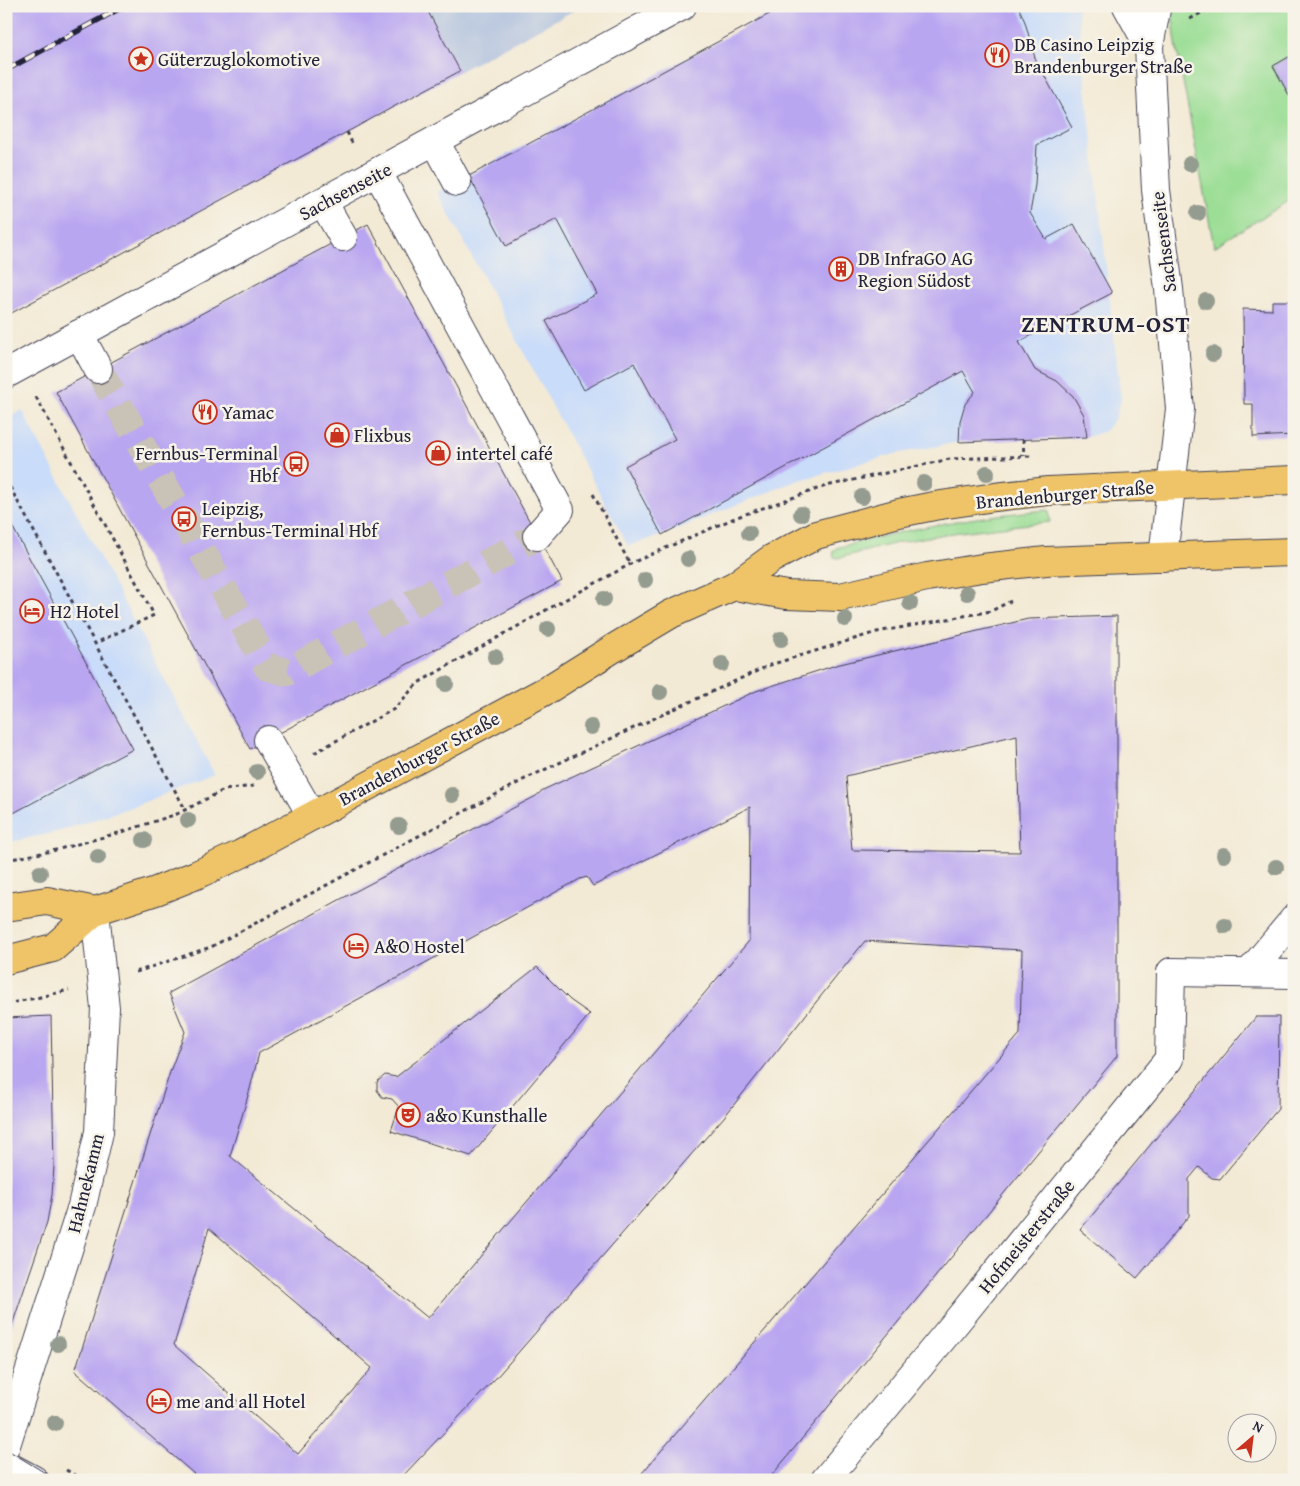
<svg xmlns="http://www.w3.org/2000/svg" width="1300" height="1486" viewBox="0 0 1300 1486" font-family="'Gentium Book Plus',serif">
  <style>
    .built { fill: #c9dcf9 }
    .industrial { fill: #b6c5de }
    .green { fill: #9cde96; stroke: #5f8068 }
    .building { fill: #b9a6f1; fill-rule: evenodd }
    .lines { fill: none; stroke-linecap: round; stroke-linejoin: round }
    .minor-tunnel { stroke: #c9c2b6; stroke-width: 28; stroke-dasharray: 28 14; stroke-linecap: butt }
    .minor-casing { stroke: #414052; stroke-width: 30 }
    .major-casing { stroke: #414052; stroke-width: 30 }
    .path { stroke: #414052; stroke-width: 3; stroke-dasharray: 4 4; stroke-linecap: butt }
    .minor { stroke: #fff; stroke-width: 28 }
    .major { stroke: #efc469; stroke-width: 28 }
    .tram { stroke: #22223b; stroke-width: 1 }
    .rail-casing { stroke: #22223b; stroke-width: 5.5 }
    .rail { stroke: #f7f3e8; stroke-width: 4; stroke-dasharray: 11; stroke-linecap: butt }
    .tree { fill: #949b8f }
    .labels { text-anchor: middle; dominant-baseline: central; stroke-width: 5; stroke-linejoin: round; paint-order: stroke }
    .poi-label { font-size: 19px; fill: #22223b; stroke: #f7f3e8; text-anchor: start }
    .street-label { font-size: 19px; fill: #22223b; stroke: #f7f3e8 }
    .district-label { font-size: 24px; font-weight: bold; letter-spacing: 1px; fill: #22223b; stroke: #f7f3e8 }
  </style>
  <rect width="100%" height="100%" fill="#f7f3e8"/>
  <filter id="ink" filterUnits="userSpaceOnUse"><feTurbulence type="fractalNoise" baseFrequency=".02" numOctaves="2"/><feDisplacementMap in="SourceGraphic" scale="10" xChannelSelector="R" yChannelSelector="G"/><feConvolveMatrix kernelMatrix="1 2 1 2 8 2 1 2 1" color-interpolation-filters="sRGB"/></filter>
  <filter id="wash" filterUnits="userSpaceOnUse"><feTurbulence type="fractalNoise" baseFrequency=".0096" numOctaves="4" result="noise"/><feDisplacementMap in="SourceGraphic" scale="20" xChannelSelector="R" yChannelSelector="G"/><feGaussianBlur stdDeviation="1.12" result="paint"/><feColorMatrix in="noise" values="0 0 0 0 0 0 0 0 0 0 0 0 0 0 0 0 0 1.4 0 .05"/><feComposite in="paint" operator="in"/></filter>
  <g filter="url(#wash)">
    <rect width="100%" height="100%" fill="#f3ead5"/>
    <g class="built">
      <polygon points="784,6 1077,6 1121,400 1115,418 1105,431 1087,437 959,442 895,454 796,481 662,535 628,546 437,192"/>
      <polygon points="22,410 215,775 134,806 57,832 6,843 6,420"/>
    </g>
    <polygon class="industrial" points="425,6 582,6 460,71"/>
    <g class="green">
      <polygon points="1171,6 1294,6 1294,54 1273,66 1294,104 1294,198 1214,247 1176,44"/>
      <path d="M1049,510L1050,522C1000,527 950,532 901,542C880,547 859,553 838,558L834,557L833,552L836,548C906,529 977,515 1049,510Z"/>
    </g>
    <g id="blocks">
      <g class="building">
        <polygon points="6,6 425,6 460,71 6,316"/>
        <polygon points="784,6 1018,6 1025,22 1035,58 1072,127 1037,145 1035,185 1030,213 1046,239 1074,224 1112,293 1019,342 1035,370 1057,381 1073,396 1084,415 1087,437 959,442 960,421 965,404 975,392 963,371 662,535 625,466 675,439 634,363 584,390 546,321 597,294 557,219 506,246 469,176"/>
        <polygon points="1294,54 1294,104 1273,66"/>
        <polygon points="368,224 562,581 250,749 56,392"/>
        <polygon points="1272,301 1294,301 1294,435 1253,437 1253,404 1244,404 1243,309 1272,310"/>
        <polygon points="6,515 133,749 6,817 6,712 8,711 6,708"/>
        <path d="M1117,616V1056L768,1480H636L1020,1034L1022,950L865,941L724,1117L495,1379L399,1480H201L75,1371L172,1066L185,1032L169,993L341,899L536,796L543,790L756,691L836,665L1028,619ZM1017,735L1020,852L852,850L846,776ZM750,807L749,941L428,1318L230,1156L250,1089L259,1053L580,879L587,877L593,886ZM209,1228L372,1368L298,1454L174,1345Z"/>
        <polygon points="537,967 570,1000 590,1014 471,1156 391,1131 399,1107 392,1099 382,1097 377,1090 377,1082 385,1075 396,1077"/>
        <polygon points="51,1016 54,1166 52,1195 47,1222 7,1340 6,1018"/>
        <polygon points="1256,1017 1279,1017 1278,1109 1220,1179 1212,1178 1199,1167 1189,1179 1189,1216 1137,1278 1080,1230"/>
      </g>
    </g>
  </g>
  <g filter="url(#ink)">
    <use href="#blocks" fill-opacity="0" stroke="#414052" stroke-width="1"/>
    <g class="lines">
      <polyline class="minor-tunnel" points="98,369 268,667 287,672 537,536"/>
      <g class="minor-casing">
        <g id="minor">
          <polyline points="1127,6 1149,46"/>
          <polyline points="1155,6 1156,10 1149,46 1156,190 1169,289 1180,409 1163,557"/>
          <polyline points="435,141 457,182"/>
          <polyline points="378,173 560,510 537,536"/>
          <polyline points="323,202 343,237"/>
          <polyline points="79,334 98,369"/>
          <polyline points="6,374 682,6"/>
          <polyline points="268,740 312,816"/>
          <polyline points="1249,973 1294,919"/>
          <polyline points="6,1445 82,1206 99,1132 105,1008 95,911"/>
          <polyline points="6,1465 34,1480"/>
          <polyline points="825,1480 957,1321 1169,1059 1171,972 1294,974"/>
        </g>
      </g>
      <g class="major-casing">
        <g id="major">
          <polyline points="734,586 787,595 840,597 927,577 982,568 1046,561 1294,552"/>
          <polyline points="6,907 47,901 95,911"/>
          <polyline points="6,960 53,948 95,911 156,891 196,875 241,854 547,690 614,648 671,614 734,586 771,559 816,535 899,513 934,506 995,497 1048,491 1294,480"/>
        </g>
      </g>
      <g class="path">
        <polyline points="1190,19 1214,6"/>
        <polyline points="347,132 353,145"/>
        <polyline points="36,397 154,615 96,643"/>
        <polyline points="1023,439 1024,456"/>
        <polyline points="6,480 185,809"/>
        <polyline points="593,494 630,564"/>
        <polyline points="314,753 394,709 418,683 548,609 636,561 737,517 826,486 950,459 1031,456"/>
        <polyline points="6,860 52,851 122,832 177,814 224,790 253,786 256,784"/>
        <polyline points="136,972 211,947 527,778 670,711 770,665 877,632 991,611 1011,601"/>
        <polyline points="6,1004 36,998 69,990"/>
        <polyline points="66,1470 79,1477"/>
      </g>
      <use href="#minor" class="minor"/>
      <use href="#major" class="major"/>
      <g class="tram">
        <polyline points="6,1449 57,1480"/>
        <polyline points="6,1476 11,1480"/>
      </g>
      <g class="rail-casing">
        <polyline id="rail" points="6,70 124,6"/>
      </g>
      <use href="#rail" class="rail"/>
    </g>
    <g class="tree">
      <circle cx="1190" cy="164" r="8"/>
      <circle cx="1198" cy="213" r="8"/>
      <circle cx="1206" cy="301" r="8"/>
      <circle cx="1213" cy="354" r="8"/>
      <circle cx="987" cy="473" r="8"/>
      <circle cx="924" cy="483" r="8"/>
      <circle cx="862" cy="497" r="8"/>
      <circle cx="801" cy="514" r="8"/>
      <circle cx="749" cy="533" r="8"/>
      <circle cx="688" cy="559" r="8"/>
      <circle cx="645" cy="580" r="8"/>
      <circle cx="967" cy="593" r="8"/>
      <circle cx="604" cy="599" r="8"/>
      <circle cx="910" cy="603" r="8"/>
      <circle cx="845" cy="619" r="8"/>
      <circle cx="548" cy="629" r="8"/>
      <circle cx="781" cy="639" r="8"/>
      <circle cx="495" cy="657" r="8"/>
      <circle cx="722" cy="664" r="8"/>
      <circle cx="446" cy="684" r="8"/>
      <circle cx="660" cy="692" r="8"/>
      <circle cx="591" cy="727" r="8"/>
      <circle cx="257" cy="772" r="8"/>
      <circle cx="452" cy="795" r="8"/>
      <circle cx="188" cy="820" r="8"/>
      <circle cx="399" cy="826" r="8"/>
      <circle cx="144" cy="840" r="8"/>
      <circle cx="1224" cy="855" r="8"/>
      <circle cx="98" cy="857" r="8"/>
      <circle cx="1276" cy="867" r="8"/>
      <circle cx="40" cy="873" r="8"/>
      <circle cx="1225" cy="926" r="8"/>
      <circle cx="58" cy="1344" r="8"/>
      <circle cx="55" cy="1423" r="8"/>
    </g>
  </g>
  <defs>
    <g id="restaurant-ring" transform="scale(1.25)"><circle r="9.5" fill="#f7f3e8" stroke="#c8321e" stroke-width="1.5"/><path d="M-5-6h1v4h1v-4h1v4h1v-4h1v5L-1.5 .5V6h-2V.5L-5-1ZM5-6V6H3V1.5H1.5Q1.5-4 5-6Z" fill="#c8321e"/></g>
    <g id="sight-ring" transform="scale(1.25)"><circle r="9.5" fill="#f7f3e8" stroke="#c8321e" stroke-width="1.5"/><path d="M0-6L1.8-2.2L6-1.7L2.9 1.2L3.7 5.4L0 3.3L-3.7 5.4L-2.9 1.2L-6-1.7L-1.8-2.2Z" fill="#c8321e"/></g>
    <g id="building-ring" transform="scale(1.25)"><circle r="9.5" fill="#f7f3e8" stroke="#c8321e" stroke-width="1.5"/><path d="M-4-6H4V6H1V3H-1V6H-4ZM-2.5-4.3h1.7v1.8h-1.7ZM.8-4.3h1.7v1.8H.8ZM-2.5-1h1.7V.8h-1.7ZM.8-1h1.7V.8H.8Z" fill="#c8321e"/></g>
    <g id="shop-ring" transform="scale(1.25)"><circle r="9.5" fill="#f7f3e8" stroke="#c8321e" stroke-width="1.5"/><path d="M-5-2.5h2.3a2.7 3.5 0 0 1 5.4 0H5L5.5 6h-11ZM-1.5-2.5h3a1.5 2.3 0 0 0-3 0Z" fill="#c8321e"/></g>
    <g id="bus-ring" transform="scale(1.25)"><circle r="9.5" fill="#f7f3e8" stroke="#c8321e" stroke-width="1.5"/><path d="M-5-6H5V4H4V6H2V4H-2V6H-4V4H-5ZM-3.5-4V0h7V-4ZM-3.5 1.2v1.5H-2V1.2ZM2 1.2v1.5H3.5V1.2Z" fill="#c8321e"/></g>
    <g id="hotel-ring" transform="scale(1.25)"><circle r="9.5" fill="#f7f3e8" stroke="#c8321e" stroke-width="1.5"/><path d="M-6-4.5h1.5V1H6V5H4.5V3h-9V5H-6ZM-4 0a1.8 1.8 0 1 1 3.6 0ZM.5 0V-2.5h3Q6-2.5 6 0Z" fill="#c8321e"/></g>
    <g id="theatre-ring" transform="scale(1.25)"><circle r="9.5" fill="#f7f3e8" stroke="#c8321e" stroke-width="1.5"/><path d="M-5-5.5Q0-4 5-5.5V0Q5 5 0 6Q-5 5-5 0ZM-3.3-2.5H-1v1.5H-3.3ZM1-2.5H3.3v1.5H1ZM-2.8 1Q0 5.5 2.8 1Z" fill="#c8321e"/></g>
  </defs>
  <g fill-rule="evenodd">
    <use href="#restaurant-ring" x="997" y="55"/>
    <use href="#sight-ring" x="141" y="59"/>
    <use href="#building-ring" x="841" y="269"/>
    <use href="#restaurant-ring" x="205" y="412"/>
    <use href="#shop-ring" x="337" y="435"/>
    <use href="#shop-ring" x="438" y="453"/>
    <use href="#bus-ring" x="296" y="464"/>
    <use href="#bus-ring" x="184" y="519"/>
    <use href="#hotel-ring" x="32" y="611"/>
    <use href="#hotel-ring" x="356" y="946"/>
    <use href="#theatre-ring" x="408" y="1115"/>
    <use href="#hotel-ring" x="159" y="1401"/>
  </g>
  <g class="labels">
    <g class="poi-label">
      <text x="1014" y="44">DB Casino Leipzig<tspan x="1014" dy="22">Brandenburger Straße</tspan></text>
      <text x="158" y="59">Güterzuglokomotive</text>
      <text x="858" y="258">DB InfraGO AG<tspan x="858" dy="22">Region Südost</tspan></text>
      <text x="222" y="412">Yamac</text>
      <text x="354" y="435">Flixbus</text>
      <text x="278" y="453" text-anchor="end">Fernbus-Terminal<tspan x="278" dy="22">Hbf</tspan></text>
      <text x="456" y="453">intertel café</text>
      <text x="202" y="508">Leipzig,<tspan x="202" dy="22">Fernbus-Terminal Hbf</tspan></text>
      <text x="50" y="611">H2 Hotel</text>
      <text x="374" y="946">A&amp;O Hostel</text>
      <text x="426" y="1115">a&amp;o Kunsthalle</text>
      <text x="176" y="1401">me and all Hotel</text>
    </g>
    <g class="street-label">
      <text transform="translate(345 191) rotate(-28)">Sachsenseite</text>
      <text transform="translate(1163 242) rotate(-97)">Sachsenseite</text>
      <text transform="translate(1065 494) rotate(-5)">Brandenburger Straße</text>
      <text transform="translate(419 758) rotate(-28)">Brandenburger Straße</text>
      <text transform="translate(85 1183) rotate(-76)">Hahnekamm</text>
      <text transform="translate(1026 1236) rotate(-51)">Hofmeisterstraße</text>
    </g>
    <g class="district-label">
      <text x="1106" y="323">ZENTRUM-OST</text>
    </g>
  </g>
  <rect width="1300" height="1486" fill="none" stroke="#f7f3e8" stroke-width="25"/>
  <g transform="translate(1252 1438) rotate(28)"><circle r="24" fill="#f7f3e8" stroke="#a29fa3"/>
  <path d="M0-4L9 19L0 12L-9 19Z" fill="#c8321e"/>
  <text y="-8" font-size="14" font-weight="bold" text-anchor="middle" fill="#22223b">N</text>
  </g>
</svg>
